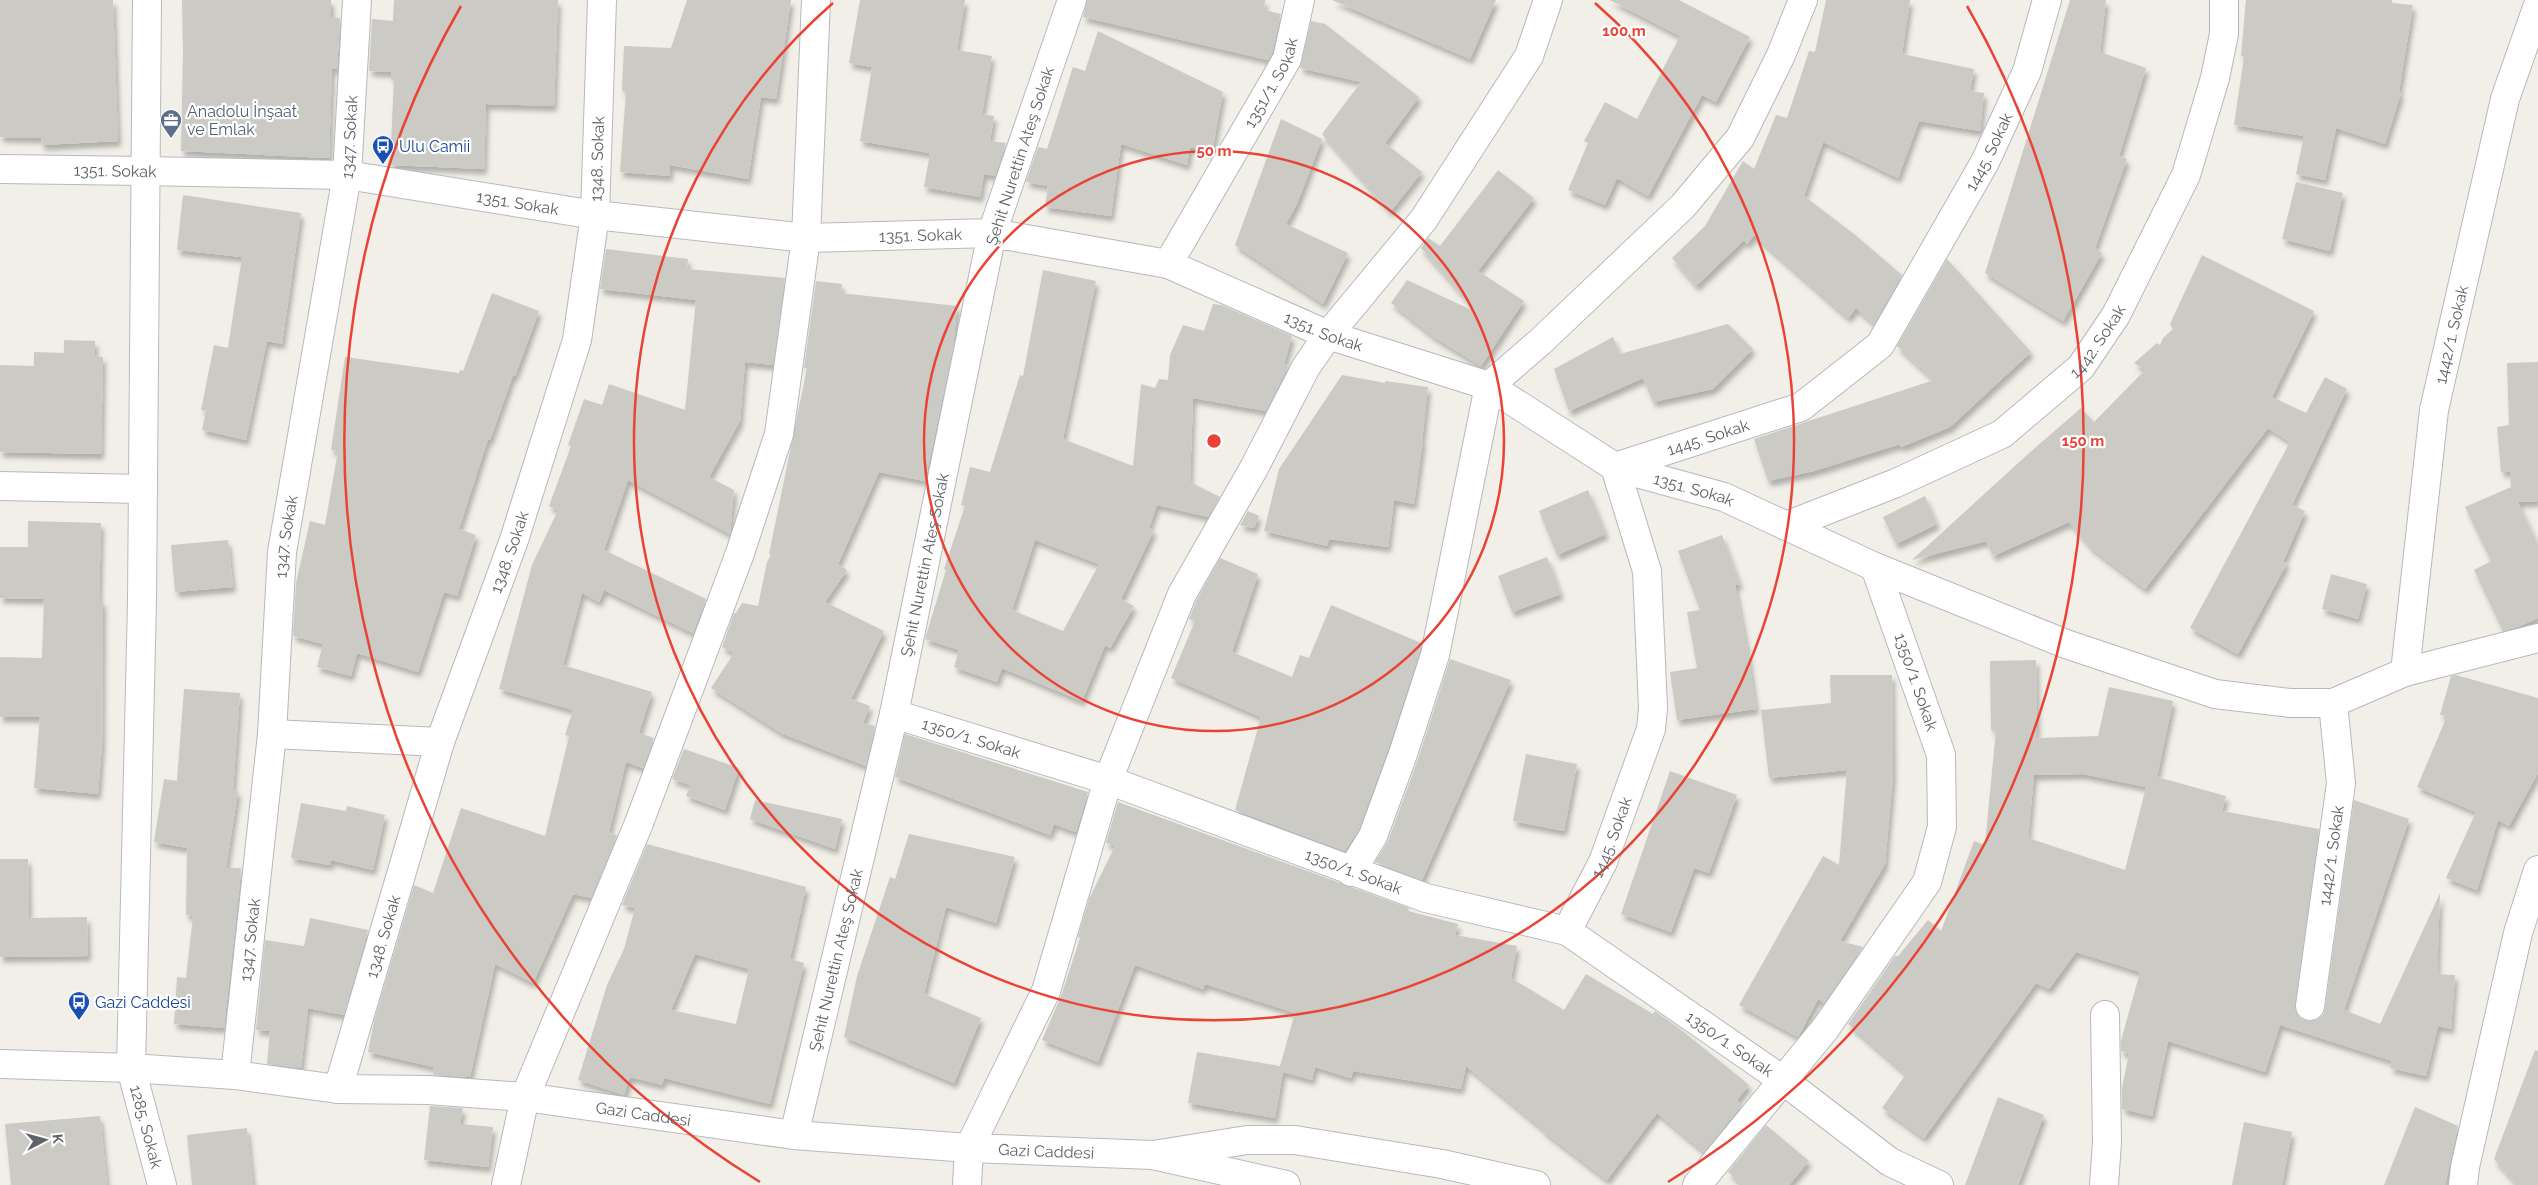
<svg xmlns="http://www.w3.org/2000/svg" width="2538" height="1185" viewBox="0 0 2538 1185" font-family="Raleway,sans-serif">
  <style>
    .building { fill: #cccac5; fill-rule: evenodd; filter: url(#shadow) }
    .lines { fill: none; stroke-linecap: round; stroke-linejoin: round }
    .street-casing { stroke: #b5b8bc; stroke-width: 30 }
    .secondary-casing { stroke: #b6babf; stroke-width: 30 }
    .street { stroke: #fff; stroke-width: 28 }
    .secondary { stroke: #fff; stroke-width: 28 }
    .ring { fill: none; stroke: #ea4335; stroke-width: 2.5 }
    .labels { text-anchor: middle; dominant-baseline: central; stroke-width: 4.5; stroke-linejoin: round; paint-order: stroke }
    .street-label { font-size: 16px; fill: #5f6368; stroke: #fff }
    .service-label { font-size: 16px; fill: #4e5e75; stroke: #fff; text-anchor: start }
    .transit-label { font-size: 16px; fill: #164399; stroke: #fff; text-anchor: start }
    .centre { fill: #ea4335; stroke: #fff; stroke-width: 2.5 }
    .ring-label { font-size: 15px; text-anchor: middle; font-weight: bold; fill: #ea4335; stroke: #fff; stroke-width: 4.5; stroke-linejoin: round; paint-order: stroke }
  </style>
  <defs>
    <filter id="shadow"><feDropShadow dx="3" dy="5.5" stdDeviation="2.5" flood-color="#0004"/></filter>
  </defs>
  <rect width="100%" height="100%" fill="#f1efe8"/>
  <g class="building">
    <polygon points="0,0 113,0 118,141 42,145 41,138 0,137"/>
    <polygon points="182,0 331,0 331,17 340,18 337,69 332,68 329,158 181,151 183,52"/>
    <polygon points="394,0 558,0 554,106 486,104 484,169 390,165 394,79 391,79 391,72 369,71 372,19 393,21"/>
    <polygon points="687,0 791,0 776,99 761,97 748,179 670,165 670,176 620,172 626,92 622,91 624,46 671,48"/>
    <polygon points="860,0 965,0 957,50 992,56 982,114 994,116 990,141 1006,143 995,176 984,174 980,197 924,187 930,153 860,141 872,67 849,63"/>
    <polygon points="1087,0 1265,0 1264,10 1281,14 1272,53 1268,60 1083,17"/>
    <polygon points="1332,0 1496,0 1470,59"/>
    <polygon points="1610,0 1679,0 1750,37 1716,102 1702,95 1648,196 1617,178 1605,205 1568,190 1588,143 1584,141 1605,102 1637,119 1680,36"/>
    <polygon points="1826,0 1910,0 1902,54 1974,69 1970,91 1984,93 1980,131 1919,121 1898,178 1823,142 1804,196 1854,234 1902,275 1874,324 1856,308 1848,318 1754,235 1747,244 1744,240 1696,286 1672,258 1705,226 1743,161 1754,169 1776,115 1787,118 1809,51 1815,52"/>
    <polygon points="2070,0 2106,0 2100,52 2146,68 2119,156 2127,159 2095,248 2102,253 2063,321 1985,273"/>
    <polygon points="2246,0 2392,0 2392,3 2413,5 2399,92 2401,93 2385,144 2336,128 2325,180 2296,174 2304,136 2234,125 2244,57 2241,56"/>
    <polygon points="1311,21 1325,24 1419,97 1385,143 1422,172 1390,212 1322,134 1361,82 1300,68"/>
    <polygon points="1098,31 1223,92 1212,152 1190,147 1187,165 1121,144 1111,216 1045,207 1048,186 1026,182 1038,147 1047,149 1073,67 1085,71"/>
    <polygon points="1281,119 1322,139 1297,204 1286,224 1348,253 1323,304 1235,245"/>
    <polygon points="1498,170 1534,198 1478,271 1524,301 1481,366 1434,337 1391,303 1407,280 1478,313 1421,248 1428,238 1440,246"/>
    <polygon points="2296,182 2343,193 2330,251 2282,239"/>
    <polygon points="183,195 301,213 282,344 267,341 246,440 202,430 206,411 201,410 214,345 228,348 242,257 177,250"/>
    <polygon points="606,249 688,259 687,269 785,278 773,365 745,362 740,421 709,477 734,490 730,534 628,480 604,550 706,599 693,633 604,590 599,602 582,593 563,665 652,692 639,733 654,738 643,768 626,762 609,832 617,836 591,898 573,894 533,983 495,964 470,1077 433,1075 434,1067 368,1052 374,1021 414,885 433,893 461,808 545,836 569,736 565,735 573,710 499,689 532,565 558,510 549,506 571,446 568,445 584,399 602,405 609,384 685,410 696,300 600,289"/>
    <polygon points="2202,255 2314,311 2272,397 2306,413 2325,377 2347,389 2292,505 2305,511 2283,562 2287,563 2238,654 2190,628 2290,442 2268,428 2145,589 2091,548 2069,522 1993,556 1986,541 1912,560 2028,454 2081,408 2094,422 2145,370 2134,363 2157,343 2160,345 2163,338 2173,329 2170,324"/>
    <polygon points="1947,259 2031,352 1950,427 1901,447 1900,444 1814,471 1768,481 1754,439 1934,380 1897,346"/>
    <path d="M1043,270L1096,281L1063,439L1133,466L1141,384L1155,388L1159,379L1168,380L1170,355L1183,325L1204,331L1213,304L1222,305L1292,336L1284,364L1289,365L1266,411L1193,398L1190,482L1220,497L1208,517L1157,505L1149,528L1154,530L1121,599L1134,606L1110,648L1105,645L1082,701L1002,668L997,682L954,667L959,650L925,639L946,570L944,569L965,506L961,505L970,467L990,472L1020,375L1023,376ZM1035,540L1099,564L1063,631L1012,610Z"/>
    <polygon points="816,281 842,284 841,293 957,306 953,348 925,481 879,472 838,564 847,570 825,602 884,631 851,699 870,706 863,723 875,726 866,766 781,733 711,688 734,653 722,647 734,613 736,613 742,603 758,606 767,562 771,555 769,554 807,368 804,368"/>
    <polygon points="492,293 539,311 515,376 513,375 490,440 488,439 459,529 476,535 457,596 444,592 418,672 357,653 351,676 317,667 323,644 293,636 296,583 310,521 325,525 338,451 331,450 345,357 459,373 460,370 463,371"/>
    <polygon points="1728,324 1753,349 1713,389 1653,402 1643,378 1569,411 1554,369 1613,337 1620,354"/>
    <polygon points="64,340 95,341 95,356 103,357 101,454 0,452 0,365 34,366 34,352 64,353"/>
    <polygon points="2538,362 2538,501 2518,502 2538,545 2538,618 2520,626 2503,631 2474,570 2491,561 2465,507 2511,487 2510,471 2501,472 2497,427 2509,425 2507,363"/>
    <polygon points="1342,375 1385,383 1385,381 1428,387 1422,441 1423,440 1414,504 1394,500 1388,547 1329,539 1327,546 1264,531 1279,469"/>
    <polygon points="1588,490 1606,534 1557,555 1539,511"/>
    <polygon points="1925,496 1937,524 1896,544 1883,517"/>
    <polygon points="1248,511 1259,516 1254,528 1240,525"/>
    <polygon points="28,521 101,523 99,601 103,601 102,745 98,794 34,788 40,717 0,717 0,657 42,658 44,599 0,598 0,547 28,547"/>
    <polygon points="1722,535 1740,584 1735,585 1749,660 1756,709 1677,720 1670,672 1697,668 1687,612 1700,610 1678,551"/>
    <polygon points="228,540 233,587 175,592 171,545"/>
    <polygon points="1547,557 1561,594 1512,612 1498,576"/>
    <polygon points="1220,558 1258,574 1232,652 1292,677 1300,655 1309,658 1331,605 1421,643 1418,647 1420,651 1388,749 1359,829 1345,851 1235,810 1261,717 1171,678 1195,621 1189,619 1196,601"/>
    <polygon points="2331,574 2367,584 2358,619 2322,609"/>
    <polygon points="1450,659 1511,680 1422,880 1375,862 1388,841 1418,759"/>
    <path d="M2036,660L2037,738L2098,736L2109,687L2173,701L2157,777L2226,796L2222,811L2319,829L2295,1004L2296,1012L2301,1019L2308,1021L2316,1020L2323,1015L2325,1008L2354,800L2409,819L2344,1010L2380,1024L2440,893L2437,974L2455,975L2451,1029L2438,1026L2426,1076L2390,1068L2392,1061L2280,1025L2265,1072L2168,1041L2152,1116L2122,1109V1088L2129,1054L2121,1051V1041L2140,972L2076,952L2049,989L2036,983L1924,1138L1882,1108L1906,1074L1848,1024L1895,956H1898L1928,920L1941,931L1974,841L1985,845L1996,730H1991L1990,661ZM2083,774L2146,787L2125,870L2028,838L2034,775Z"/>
    <polygon points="1830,675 1892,675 1893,776 1885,864 1840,941 1863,947 1824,1003 1818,999 1798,1037 1739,1005 1823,856 1839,865 1847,770 1769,778 1761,710 1831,703"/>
    <polygon points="2456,675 2538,698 2538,773 2509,826 2498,820 2477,890 2446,878 2476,812 2417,787 2447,716 2440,715 2451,676"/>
    <polygon points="184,689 240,693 233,790 238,791 226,868 241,868 240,881 224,1028 174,1024 177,977 186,978 193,916 186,915 187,848 154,842 164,779 177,781"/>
    <polygon points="905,734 1088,792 1076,832 1054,824 1050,835 895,777"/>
    <polygon points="684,749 739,768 725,810 686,796 690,785 672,779"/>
    <polygon points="1526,754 1577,764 1564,831 1513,821"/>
    <polygon points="1670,771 1737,795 1709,873 1694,868 1671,932 1621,914"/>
    <polygon points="755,800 842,819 835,849 750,819"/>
    <polygon points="1118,802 1409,908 1408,911 1458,924 1455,935 1517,946 1511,978 1564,1010 1586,974 1653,1014 1655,1011 1679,1028 1749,1085 1737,1100 1742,1105 1704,1152 1657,1113 1607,1180 1543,1131 1544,1130 1466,1066 1461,1089 1353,1071 1351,1078 1315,1067 1312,1080 1283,1072 1275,1118 1188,1103 1197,1052 1280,1066 1295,1013 1205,984 1203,989 1135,965 1098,1062 1042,1040 1061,996 1080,938 1078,937 1089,899 1115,846 1106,843"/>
    <polygon points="301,803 346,811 347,806 385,815 373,870 331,860 330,865 291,858"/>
    <polygon points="909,834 1015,857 996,923 946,907 924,994 981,1018 954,1083 844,1037 857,976 890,877 895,879"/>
    <path d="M647,844L806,887L790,959L804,963L770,1104L664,1078L662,1085L630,1077L624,1095L578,1080L607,985L624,949L635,908L622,905ZM695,954L749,969L736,1024L671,1010Z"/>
    <polygon points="0,859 28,859 29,918 87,917 88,956 0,957"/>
    <polygon points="310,918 368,930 344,1015 308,1008 301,1068 267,1064 270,1031 256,1030 265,940 304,946"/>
    <polygon points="2535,1050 2538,1051 2538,1185 2517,1185 2494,1159"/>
    <polygon points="1998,1097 2044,1115 2018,1185 1965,1185"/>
    <polygon points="430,1106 463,1108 460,1124 493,1127 488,1167 424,1160"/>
    <polygon points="2415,1107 2458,1126 2445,1185 2384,1185"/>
    <polygon points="100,1116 107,1185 11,1185 5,1124"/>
    <polygon points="2244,1122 2292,1132 2282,1185 2232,1185"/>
    <polygon points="1766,1125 1809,1161 1789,1185 1743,1185 1728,1172"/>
    <polygon points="247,1128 253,1185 192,1185 187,1135"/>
  </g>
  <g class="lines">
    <g class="street-casing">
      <g id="street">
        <polyline points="0,169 145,171"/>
        <path id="s1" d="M1168,264L1287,59L1300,0"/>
        <polyline points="0,486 143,489"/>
        <path id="s2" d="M1786,526L1896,483L2002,434L2081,367L2116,315L2186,175L2215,78L2224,34V0"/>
        <path id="s3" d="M2405,672L2434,410L2505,99L2538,5"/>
        <path id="s4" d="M894,714L1108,780L1426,898L1567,931L1784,1081L1890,1162L1939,1185"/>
        <polyline points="272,734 440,742"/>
        <polyline points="1351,872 1373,836 1403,754 1435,655 1489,386 1540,342 1683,206 1740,138 1781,55 1803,0"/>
        <path id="s5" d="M1567,931L1603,862L1651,729L1653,708L1647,571L1615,467L1801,407L1880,345L1985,162L2027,71L2047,0"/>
        <path id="s6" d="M2310,1006L2341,783L2333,703"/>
        <path id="s7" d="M235,1075L272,734L282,552L347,175L357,0"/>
        <path id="s8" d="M338,1089L440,742L514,540L577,340L595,215L602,0"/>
        <path id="s9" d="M794,1135L894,714L992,233L1168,264L1328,335L1489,386L1615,467L1724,497L1875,567L2066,644L2215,694L2290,703H2333L2405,672L2538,638"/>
        <polyline points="1153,1155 1247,1140 1295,1140 1442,1164 1536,1185"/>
        <polyline points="506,1185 525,1097 639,823 740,553 779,434 806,238 816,0"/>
        <polyline points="967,1185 969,1148 1046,991 1108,780 1182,594 1254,468 1306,367 1328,335 1424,219 1529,56 1548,0"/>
        <polyline points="1697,1185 1825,1029 1927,882 1942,827 1941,755 1875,567"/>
        <polyline points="2104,1185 2107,1142 2105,1015"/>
        <polyline points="2463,1185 2465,1167 2518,933 2538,870"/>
      </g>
    </g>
    <g class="secondary-casing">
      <g id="secondary">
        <path id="s10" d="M147,0L142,601L131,1068L162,1185"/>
        <path id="s11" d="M145,171L347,175L595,215L806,238L992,233L1072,0"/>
        <path id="s12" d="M0,1064L131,1068L235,1075L338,1089L428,1090L525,1097L794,1135L969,1148L1153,1155L1286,1185"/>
      </g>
    </g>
    <use href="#street" class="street"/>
    <use href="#secondary" class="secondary"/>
  </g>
  <g class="ring">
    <circle cx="1214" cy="441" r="290"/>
    <path d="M1595 3A580 580 0 1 1 833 3"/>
    <path d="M760 1182A869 869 0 0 1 461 6M1967 6A869 869 0 0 1 1668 1182"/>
  </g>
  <defs>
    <g id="office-pin" transform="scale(1.125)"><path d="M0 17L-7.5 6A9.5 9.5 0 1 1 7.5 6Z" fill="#5c6f8a" stroke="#fff"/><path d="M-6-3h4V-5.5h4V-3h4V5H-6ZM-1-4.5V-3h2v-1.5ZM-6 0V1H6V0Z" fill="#fff"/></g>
    <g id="bus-pin" transform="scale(1.125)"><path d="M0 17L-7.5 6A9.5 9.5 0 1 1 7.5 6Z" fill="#1a4fb4" stroke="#fff"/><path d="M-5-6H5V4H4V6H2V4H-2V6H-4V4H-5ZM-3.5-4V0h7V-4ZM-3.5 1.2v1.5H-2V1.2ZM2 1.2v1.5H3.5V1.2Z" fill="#fff"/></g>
  </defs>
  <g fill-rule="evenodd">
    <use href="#office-pin" x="171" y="120"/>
    <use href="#bus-pin" x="383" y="146"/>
    <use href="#bus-pin" x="79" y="1002"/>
  </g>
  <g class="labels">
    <g class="street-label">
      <text stroke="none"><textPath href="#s1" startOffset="209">1351/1. Sokak</textPath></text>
      <text stroke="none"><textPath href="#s7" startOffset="946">1347. Sokak</textPath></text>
      <text stroke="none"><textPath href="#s5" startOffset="1004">1445. Sokak</textPath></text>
      <text transform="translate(1020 156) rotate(-72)">Şehit Nurettin Ateş Sokak</text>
      <text stroke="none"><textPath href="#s8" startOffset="969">1348. Sokak</textPath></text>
      <text transform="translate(115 171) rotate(1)">1351. Sokak</text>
      <text stroke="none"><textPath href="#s11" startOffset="375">1351. Sokak</textPath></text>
      <text stroke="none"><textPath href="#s11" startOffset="780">1351. Sokak</textPath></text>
      <text stroke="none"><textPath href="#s9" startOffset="1272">1351. Sokak</textPath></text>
      <text stroke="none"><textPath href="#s3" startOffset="341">1442/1. Sokak</textPath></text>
      <text stroke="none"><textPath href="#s2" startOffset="369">1442. Sokak</textPath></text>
      <text stroke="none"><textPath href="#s5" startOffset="584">1445. Sokak</textPath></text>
      <text stroke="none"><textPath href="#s9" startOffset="1678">1351. Sokak</textPath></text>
      <text stroke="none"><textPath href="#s7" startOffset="541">1347. Sokak</textPath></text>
      <text stroke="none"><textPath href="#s8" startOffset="564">1348. Sokak</textPath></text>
      <text stroke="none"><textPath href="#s9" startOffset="585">Şehit Nurettin Ateş Sokak</textPath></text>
      <text transform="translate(1916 682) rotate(71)">1350/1. Sokak</text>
      <text stroke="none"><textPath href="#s4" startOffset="81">1350/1. Sokak</textPath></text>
      <text stroke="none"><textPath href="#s5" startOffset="104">1445. Sokak</textPath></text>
      <text stroke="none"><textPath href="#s6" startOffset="152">1442/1. Sokak</textPath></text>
      <text stroke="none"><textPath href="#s4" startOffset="486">1350/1. Sokak</textPath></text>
      <text stroke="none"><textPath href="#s8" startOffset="159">1348. Sokak</textPath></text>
      <text stroke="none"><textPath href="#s7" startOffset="136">1347. Sokak</textPath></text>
      <text stroke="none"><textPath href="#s9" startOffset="180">Şehit Nurettin Ateş Sokak</textPath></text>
      <text stroke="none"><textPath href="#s4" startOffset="906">1350/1. Sokak</textPath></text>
      <text stroke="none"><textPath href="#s12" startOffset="646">Gazi Caddesi</textPath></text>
      <text stroke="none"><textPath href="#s10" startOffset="1129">1285. Sokak</textPath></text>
      <text stroke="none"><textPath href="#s12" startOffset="1051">Gazi Caddesi</textPath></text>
    </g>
    <g class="service-label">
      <text x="187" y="111">Anadolu İnşaat<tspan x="187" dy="18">ve Emlak</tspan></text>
    </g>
    <g class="transit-label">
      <text x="399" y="146">Ulu Camii</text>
      <text x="95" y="1002">Gazi Caddesi</text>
    </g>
  </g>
  <circle cx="1214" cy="441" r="8" class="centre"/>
  <g class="ring-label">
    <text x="1624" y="36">100 m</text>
    <text x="1214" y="156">50 m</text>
    <text x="2083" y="446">150 m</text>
  </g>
  <g transform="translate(45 1140) rotate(84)" stroke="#ffffff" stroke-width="4" paint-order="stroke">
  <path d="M0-4L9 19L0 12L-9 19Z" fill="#5f6368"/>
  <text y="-8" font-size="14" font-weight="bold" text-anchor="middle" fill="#5f6368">K</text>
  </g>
</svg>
